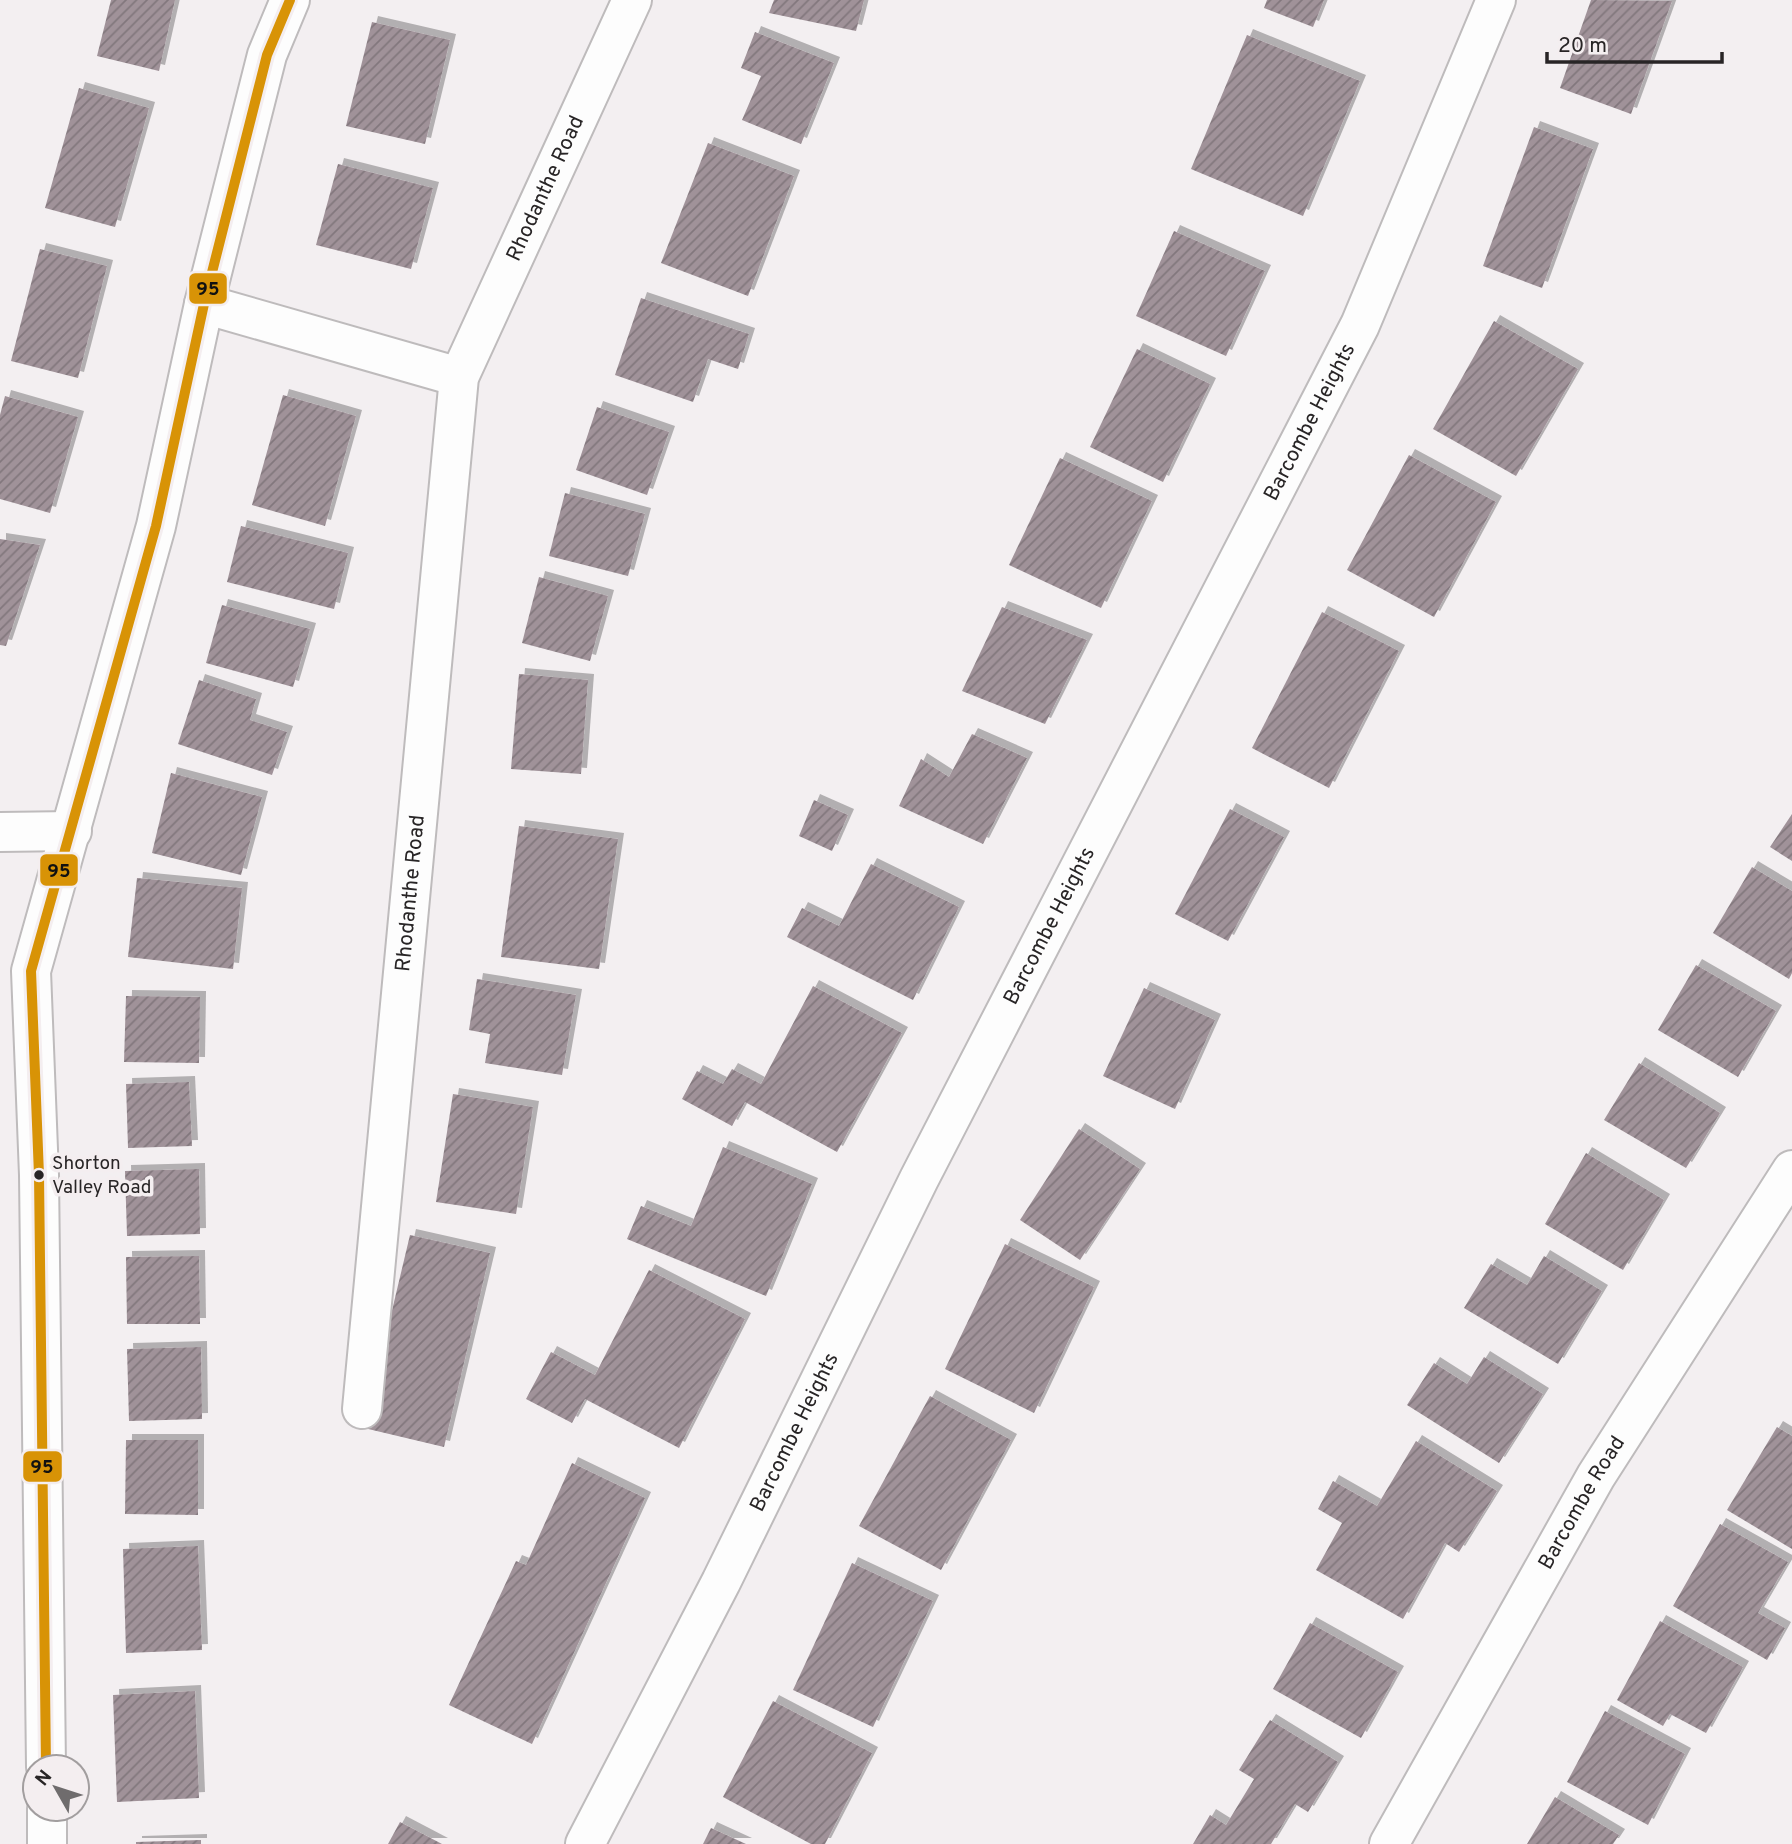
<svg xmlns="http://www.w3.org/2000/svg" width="1792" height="1844" viewBox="0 0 1792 1844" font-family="Overpass,sans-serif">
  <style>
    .building { fill: url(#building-hatch); filter: url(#shadow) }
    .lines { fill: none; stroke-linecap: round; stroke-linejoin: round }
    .minor-casing { stroke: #bebbbc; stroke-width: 42 }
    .minor { stroke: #fdfdfd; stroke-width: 38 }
    .bus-1-casing { stroke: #f4eef0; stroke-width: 16 }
    .bus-1 { stroke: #d89306; stroke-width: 10 }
    .bus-dot { fill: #282526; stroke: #f4eef0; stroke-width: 2.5 }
    .labels { text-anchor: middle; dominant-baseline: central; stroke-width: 7; stroke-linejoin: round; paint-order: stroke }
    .bus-label { font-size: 19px; fill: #282526; stroke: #f4eef0; text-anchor: start }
    .street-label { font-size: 21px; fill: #282526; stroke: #f4eef0 }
    .line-badge { stroke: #f4eef0; stroke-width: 2.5 }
    .pale-badge-label { font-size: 19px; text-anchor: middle; font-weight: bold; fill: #111 }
  </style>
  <defs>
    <pattern id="building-hatch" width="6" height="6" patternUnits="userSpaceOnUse" patternTransform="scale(1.75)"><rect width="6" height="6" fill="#a09299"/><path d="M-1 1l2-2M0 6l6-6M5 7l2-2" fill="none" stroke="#82777d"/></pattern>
    <filter id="shadow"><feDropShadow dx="6" dy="-6" stdDeviation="0" flood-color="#0004"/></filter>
  </defs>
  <rect width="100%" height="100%" fill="#f3eff1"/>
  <g class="building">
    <polygon points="111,0 175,0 159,71 97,56"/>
    <polygon points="774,0 864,0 856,31 769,13"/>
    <polygon points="1267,0 1324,0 1313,27 1264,8"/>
    <polygon points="1591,0 1672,1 1631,114 1560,88"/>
    <polygon points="372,22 450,40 425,144 346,126"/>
    <polygon points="755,32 834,63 801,144 742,120 761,76 741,68"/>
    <polygon points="1247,35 1360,81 1303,216 1191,169"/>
    <polygon points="79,88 149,108 115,227 45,208"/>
    <polygon points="1534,127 1593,149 1542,288 1483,266"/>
    <polygon points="708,143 794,176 748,296 661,263"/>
    <polygon points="338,164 433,188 411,269 316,245"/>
    <polygon points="1174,231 1265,271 1226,356 1136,316"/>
    <polygon points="40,249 107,266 78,378 11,361"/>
    <polygon points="641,298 749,334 738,369 708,359 693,402 615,375"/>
    <polygon points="1494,321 1578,369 1516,476 1433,429"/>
    <polygon points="1137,349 1210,384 1163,482 1090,447"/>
    <polygon points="283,395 356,416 325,526 252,505"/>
    <polygon points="5,396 78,417 50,513 0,499 0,415"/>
    <polygon points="597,407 669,432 647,495 576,470"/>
    <polygon points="1409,455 1496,502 1434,617 1347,570"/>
    <polygon points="1060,458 1152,501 1101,608 1009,565"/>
    <polygon points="565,493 645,514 628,576 549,556"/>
    <polygon points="241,526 348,553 334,609 227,582"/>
    <polygon points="0,539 40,545 6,646 0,645"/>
    <polygon points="539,577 608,596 590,661 522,643"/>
    <polygon points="222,605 310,629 293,687 206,663"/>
    <polygon points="1002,607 1087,640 1045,724 962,691"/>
    <polygon points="1322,612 1399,651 1329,788 1252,748"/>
    <polygon points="519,674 588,680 581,774 511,769"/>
    <polygon points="199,680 256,699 250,720 287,732 272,775 178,744"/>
    <polygon points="972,734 1027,758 983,844 899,806 921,759 949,777"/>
    <polygon points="171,773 262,797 241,875 152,853"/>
    <polygon points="814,800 848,815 832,851 799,836"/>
    <polygon points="1230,809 1284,837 1228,941 1175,914"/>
    <polygon points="1792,814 1792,861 1770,847"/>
    <polygon points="519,826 618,839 599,969 501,957"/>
    <polygon points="871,864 959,907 913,1000 787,937 802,908 839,926"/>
    <polygon points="1752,867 1792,891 1792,973 1789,979 1713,933"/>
    <polygon points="137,878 242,888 233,969 128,957"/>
    <polygon points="1696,965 1776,1011 1738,1077 1658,1030"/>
    <polygon points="477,979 576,995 562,1075 485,1063 490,1034 469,1030"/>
    <polygon points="813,986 902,1033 837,1152 745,1102 732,1126 682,1099 697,1071 723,1084 732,1069 761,1084"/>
    <polygon points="1144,988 1215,1020 1175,1109 1103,1076"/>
    <polygon points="126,996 200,997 199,1063 124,1062"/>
    <polygon points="1639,1063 1720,1113 1686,1168 1604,1120"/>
    <polygon points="189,1082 192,1146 128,1148 126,1084"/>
    <polygon points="453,1094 533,1107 516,1214 436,1202"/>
    <polygon points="1079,1129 1140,1169 1080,1260 1020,1220"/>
    <polygon points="723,1147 812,1184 766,1296 627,1239 641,1206 691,1226"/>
    <polygon points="1586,1153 1664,1200 1623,1270 1545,1224"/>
    <polygon points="199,1169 200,1234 127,1236 125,1171"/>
    <polygon points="410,1235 490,1253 444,1447 364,1428"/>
    <polygon points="1005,1244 1094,1287 1034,1413 945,1369"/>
    <polygon points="199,1256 200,1324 127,1324 126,1257"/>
    <polygon points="1544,1256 1602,1291 1558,1364 1464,1308 1491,1264 1527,1285"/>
    <polygon points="649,1270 745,1319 679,1448 585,1399 572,1423 526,1399 551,1352 595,1375"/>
    <polygon points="201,1347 202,1419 129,1421 127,1349"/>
    <polygon points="1484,1357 1543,1394 1499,1463 1407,1405 1434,1363 1467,1384"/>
    <polygon points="930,1396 1011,1440 941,1570 859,1526"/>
    <polygon points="1777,1427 1792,1436 1792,1549 1727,1510"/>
    <polygon points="126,1440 198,1440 198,1515 125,1514"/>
    <polygon points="1416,1441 1497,1491 1459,1552 1445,1543 1403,1619 1316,1570 1342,1523 1318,1509 1333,1481 1377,1506"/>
    <polygon points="572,1463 645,1498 532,1744 449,1705 516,1561 526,1565"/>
    <polygon points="1720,1524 1788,1562 1758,1613 1785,1628 1767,1660 1673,1606"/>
    <polygon points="198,1546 202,1650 126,1653 123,1549"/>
    <polygon points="852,1563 933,1601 873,1727 793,1690"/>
    <polygon points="1660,1621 1743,1667 1706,1733 1670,1714 1663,1726 1617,1700"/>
    <polygon points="1310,1623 1398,1672 1361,1738 1273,1689"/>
    <polygon points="195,1691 199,1798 117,1802 113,1695"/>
    <polygon points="773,1701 872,1753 825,1844 811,1844 723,1797"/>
    <polygon points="1605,1711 1685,1754 1648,1825 1567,1782"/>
    <polygon points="1270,1720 1338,1762 1308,1812 1295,1804 1271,1844 1193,1844 1210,1815 1226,1825 1254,1779 1239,1770"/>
    <polygon points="1555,1797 1619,1835 1613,1844 1527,1844"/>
    <polygon points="400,1822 442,1844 388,1844"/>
    <polygon points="711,1828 746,1844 703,1844"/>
    <polygon points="201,1840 201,1844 136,1844 136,1842"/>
  </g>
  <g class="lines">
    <g class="minor-casing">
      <g id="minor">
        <polyline points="204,304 459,377"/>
        <polyline points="0,832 72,831"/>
        <path id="s1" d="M362,1409L459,377L632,0"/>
        <polyline points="46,1767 39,1175 31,971 156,526 204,304 267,55 290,0"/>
        <polyline points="47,1809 47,1844"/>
        <path id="s2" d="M585,1844L721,1582L919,1179L1360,325L1496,0"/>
        <path id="s3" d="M1389,1844L1596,1476L1792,1170"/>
      </g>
    </g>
    <use href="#minor" class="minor"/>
    <g class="bus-1-casing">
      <polyline id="bus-1" points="46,1767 39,1175 31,971 156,526 204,304 267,55 290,0"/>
    </g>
    <use href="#bus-1" class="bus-1"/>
  </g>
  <circle class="bus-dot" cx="39" cy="1175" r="6"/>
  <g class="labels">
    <g class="bus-label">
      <text x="52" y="1164">Shorton<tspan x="52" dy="24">Valley Road</tspan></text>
    </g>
    <g class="street-label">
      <text stroke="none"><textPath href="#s1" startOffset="1244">Rhodanthe Road</textPath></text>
      <text stroke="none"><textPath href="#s2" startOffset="1596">Barcombe Heights</textPath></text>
      <text stroke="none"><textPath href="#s1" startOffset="518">Rhodanthe Road</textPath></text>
      <text stroke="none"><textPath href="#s2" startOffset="1029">Barcombe Heights</textPath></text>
      <text stroke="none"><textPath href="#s2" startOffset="462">Barcombe Heights</textPath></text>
      <text stroke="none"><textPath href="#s3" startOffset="392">Barcombe Road</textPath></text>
    </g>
  </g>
  <g class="line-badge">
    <rect x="188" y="272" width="40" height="33" rx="7" fill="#d89306"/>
    <rect x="39" y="853" width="40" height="34" rx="7" fill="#d89306"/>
    <rect x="22" y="1450" width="41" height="33" rx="7" fill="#d89306"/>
  </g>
  <g class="pale-badge-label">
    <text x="208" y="295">95</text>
    <text x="59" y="877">95</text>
    <text x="42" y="1473">95</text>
  </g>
  <g transform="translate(56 1788) rotate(309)"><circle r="33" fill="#f4eef0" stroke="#a29e9f" stroke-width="2"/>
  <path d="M0-5L12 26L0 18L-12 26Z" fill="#6f6c6d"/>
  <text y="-10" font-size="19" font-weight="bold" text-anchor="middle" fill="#282526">N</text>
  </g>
  <path d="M1547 52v10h175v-10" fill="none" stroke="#282526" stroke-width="3.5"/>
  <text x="1558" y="52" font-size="21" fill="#282526" stroke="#f4eef0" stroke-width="5" paint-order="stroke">20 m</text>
</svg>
